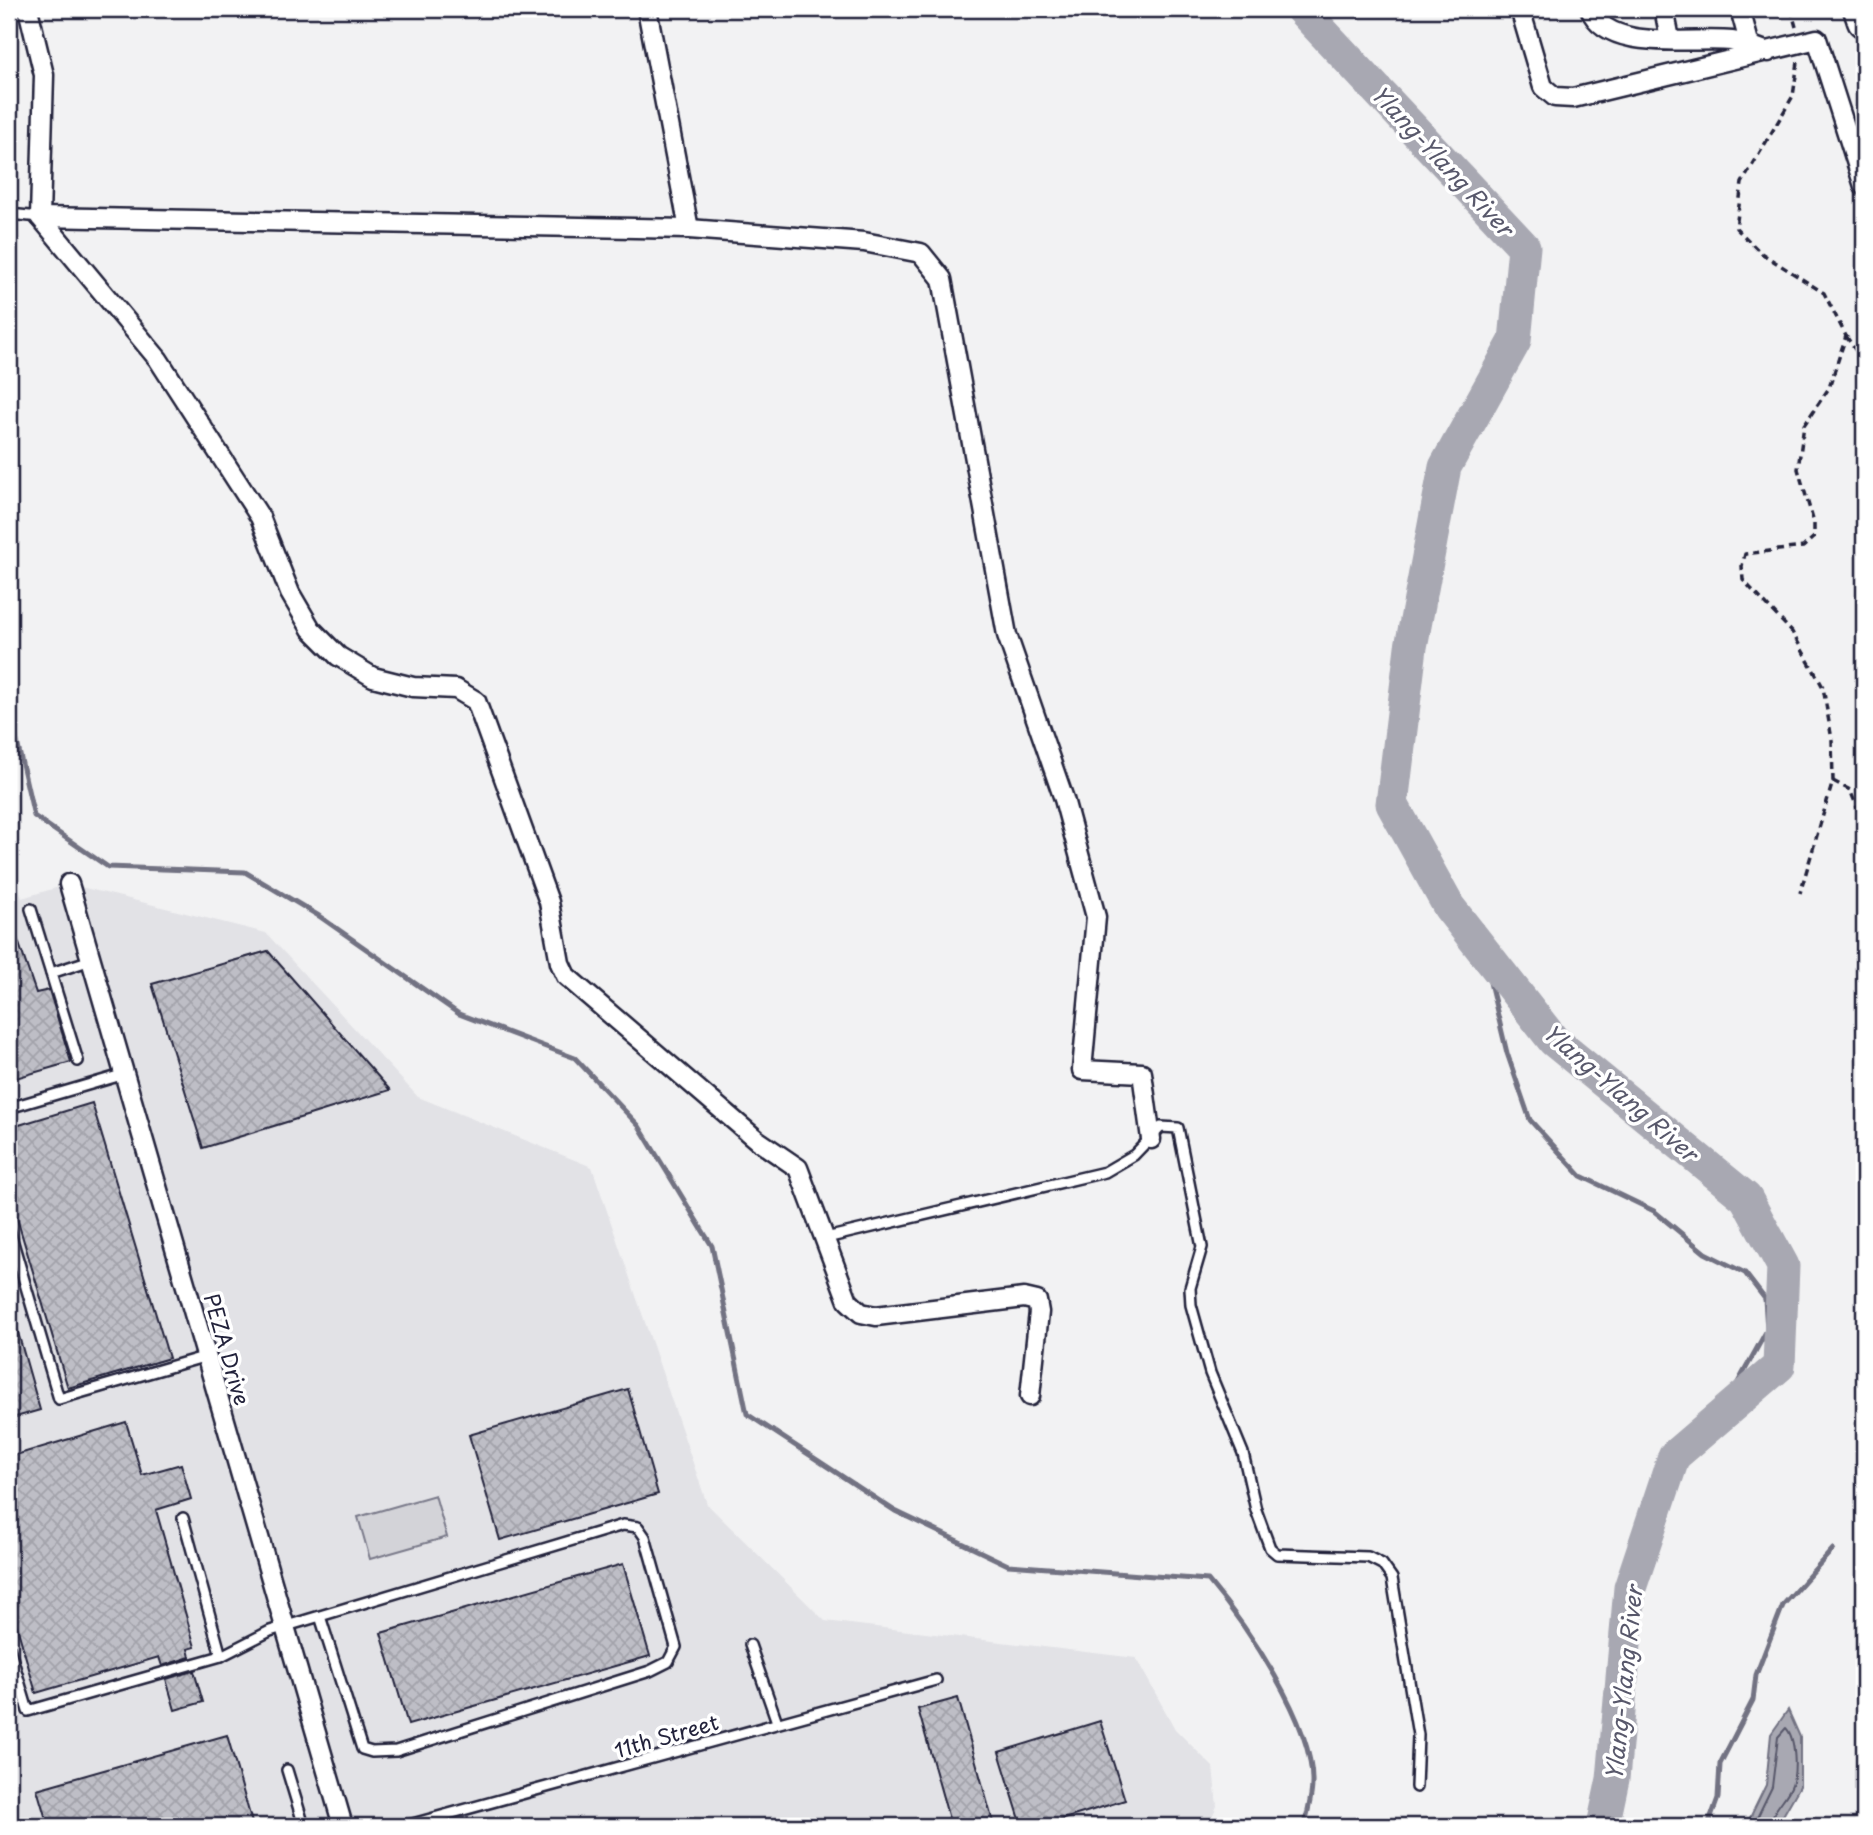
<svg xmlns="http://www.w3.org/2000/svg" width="1873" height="1835" viewBox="0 0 1873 1835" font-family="'Playpen Sans',sans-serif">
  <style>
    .built { fill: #e2e2e6 }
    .park { fill: #d3d3d8; stroke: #7a7a8a; stroke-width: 2 }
    .water { fill: #a8a8b2; stroke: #727282; stroke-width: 2 }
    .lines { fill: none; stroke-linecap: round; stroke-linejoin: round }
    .shore { stroke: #58586b; stroke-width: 2 }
    .stream { stroke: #727282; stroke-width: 5 }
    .river { stroke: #a8a8b2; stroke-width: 33 }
    .building { fill: url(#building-cross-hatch); stroke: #22223b; stroke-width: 2 }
    .service-casing { stroke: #22223b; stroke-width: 14 }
    .minor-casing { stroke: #22223b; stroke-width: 23 }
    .motorway-casing { stroke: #22223b; stroke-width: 37 }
    .path { stroke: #22223b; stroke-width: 3.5; stroke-dasharray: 7 5; stroke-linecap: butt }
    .service { stroke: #fff; stroke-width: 9 }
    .minor { stroke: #fff; stroke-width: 18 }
    .motorway { stroke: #fff; stroke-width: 32 }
    .labels { text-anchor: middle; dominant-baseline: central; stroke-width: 7; stroke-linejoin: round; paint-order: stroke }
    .street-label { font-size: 21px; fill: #22223b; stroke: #fff }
    .water-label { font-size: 23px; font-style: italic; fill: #58586b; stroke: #fff }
  </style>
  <defs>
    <pattern id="building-cross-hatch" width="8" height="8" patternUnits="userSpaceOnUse" patternTransform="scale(1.75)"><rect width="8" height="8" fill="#bebec6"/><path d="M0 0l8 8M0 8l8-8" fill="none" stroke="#a3a3ab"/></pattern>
  </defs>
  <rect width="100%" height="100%" fill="#f2f2f3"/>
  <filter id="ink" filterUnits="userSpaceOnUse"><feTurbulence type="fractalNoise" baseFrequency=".0143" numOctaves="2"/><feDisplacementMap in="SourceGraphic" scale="14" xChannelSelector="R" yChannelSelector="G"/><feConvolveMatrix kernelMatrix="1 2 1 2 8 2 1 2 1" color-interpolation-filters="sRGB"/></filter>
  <g filter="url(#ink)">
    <polygon class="built" points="9,856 22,898 69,884 266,933 418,1097 592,1167 707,1504 825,1621 1136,1658 1175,1729 1213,1767 1217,1806 1209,1823 1206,1826 9,1826"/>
    <polygon class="park" points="435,1495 447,1537 370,1559 358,1517"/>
    <polygon class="water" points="1788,1710 1800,1737 1800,1786 1777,1826 1746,1826 1766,1785 1771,1734"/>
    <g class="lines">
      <path class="shore" d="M1753,1826L1772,1787L1778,1737L1786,1728C1796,1738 1797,1774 1791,1787C1785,1800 1771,1811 1770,1826"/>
      <g class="stream">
        <path d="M9,707L34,816L108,867L245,872L319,916L459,1014L575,1058L639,1126L712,1246L747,1414L895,1511L1008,1565L1208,1580C1246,1625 1314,1723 1312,1784C1312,1798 1307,1812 1305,1826"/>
        <polyline points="1482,949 1507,1053 1530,1120 1581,1176 1654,1211 1705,1253 1745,1273 1765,1299 1767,1330 1719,1417"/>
        <polyline points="1708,1826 1718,1798 1720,1764 1753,1700 1756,1675 1783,1605 1833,1549"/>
      </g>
      <polyline class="river" points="1301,9 1524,247 1515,341 1445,467 1411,647 1392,804 1449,907 1554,1041 1746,1198 1783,1266 1779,1366 1674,1456 1630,1588 1613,1779 1603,1826"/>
    </g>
    <g class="building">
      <polygon points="11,920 36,993 49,990 71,1062 9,1080 9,921"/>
      <polygon points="268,951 390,1090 203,1148 152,984"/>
      <polygon points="92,1103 169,1358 68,1388 9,1192 9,1128"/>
      <polygon points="13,1315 40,1410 9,1419 9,1316"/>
      <polygon points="628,1389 658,1494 500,1540 469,1435"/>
      <polygon points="126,1422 142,1475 181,1464 191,1499 156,1510 195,1647 188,1649 190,1657 162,1666 159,1657 36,1693 9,1599 9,1457"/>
      <polygon points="623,1564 650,1656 408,1725 381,1633"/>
      <polygon points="194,1671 203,1702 175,1710 166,1679"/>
      <polygon points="958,1698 993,1822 976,1826 951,1826 918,1709"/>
      <polygon points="1100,1721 1125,1800 1041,1826 1022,1826 999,1752"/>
      <polygon points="227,1735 253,1826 48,1826 37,1789"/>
    </g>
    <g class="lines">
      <g class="service-casing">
        <g id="service">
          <polyline points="9,214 40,217"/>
          <polyline points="31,909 78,1061"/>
          <polyline points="51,973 91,960"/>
          <polyline points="9,1108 125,1074"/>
          <polyline points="9,1229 59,1399 207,1356"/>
          <polyline points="826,1238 1105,1172 1134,1155 1161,1127 1178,1128 1202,1247 1190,1288 1191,1305 1210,1373 1243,1453 1256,1510 1270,1548 1277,1554 1368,1557 1382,1564 1392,1578 1418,1735 1416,1787"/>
          <polyline points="183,1518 221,1656"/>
          <polyline points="750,1645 777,1722"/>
          <polyline points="9,1647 28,1711 221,1656 270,1631 623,1525 638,1527 645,1537 676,1647 668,1662 650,1671 396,1751 372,1752 362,1749 320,1616"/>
          <polyline points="287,1770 304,1826"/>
          <polyline points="405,1826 936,1680"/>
        </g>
      </g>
      <g class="minor-casing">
        <g id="minor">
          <polyline points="28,9 44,75 40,217 158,359 260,517 290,593 311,629 338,656 373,677 413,687 456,689 476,701 549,902 560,963 566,976 757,1140 798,1168 848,1301 861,1313 876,1316 1024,1298 1037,1301 1039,1312 1030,1396"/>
          <polyline points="647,9 689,229"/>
          <polyline points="1520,9 1543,87 1555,97 1573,98 1817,39 1864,186"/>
          <path d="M1590,9C1608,53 1691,37 1732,41C1744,42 1757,48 1768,52"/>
          <polyline points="1664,9 1670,39"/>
          <polyline points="1740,9 1750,46"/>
          <polyline points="40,217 689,229 864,242 921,253 942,279 1007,635 1064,799 1096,917 1082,1070 1142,1073 1151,1139"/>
          <polyline points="69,884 343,1826"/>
        </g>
      </g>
      <g class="motorway-casing">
        <polyline id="motorway" points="1860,9 1864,21"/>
      </g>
      <g class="path">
        <polyline points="1791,9 1796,27"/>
        <polyline points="1798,62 1793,96 1742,183 1736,228 1761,253 1824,293 1846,336 1829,388 1804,425 1798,469 1814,523 1814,537 1803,547 1745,554 1742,566 1743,580 1792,632 1823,687 1832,740 1833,781 1800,893"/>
        <polyline points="1846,336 1864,363"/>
        <polyline points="1833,781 1850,790 1864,824"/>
      </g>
      <use href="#service" class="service"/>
      <use href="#minor" class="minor"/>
      <use href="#motorway" class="motorway"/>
    </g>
  </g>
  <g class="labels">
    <g class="street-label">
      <text transform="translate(228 1349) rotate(74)">PEZA Drive</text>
      <text transform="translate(666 1735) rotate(-16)">11th Street</text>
    </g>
    <g class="water-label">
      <text transform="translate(1443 160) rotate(47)">Ylang-Ylang River</text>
      <text transform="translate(1621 1092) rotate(41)">Ylang-Ylang River</text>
      <text transform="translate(1623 1683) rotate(-84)">Ylang-Ylang River</text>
    </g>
  </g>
  <rect width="1873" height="1835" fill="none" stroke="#fff" stroke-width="35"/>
  <rect x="18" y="18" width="1838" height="1800" fill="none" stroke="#22223b" stroke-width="2.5" filter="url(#ink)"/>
</svg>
